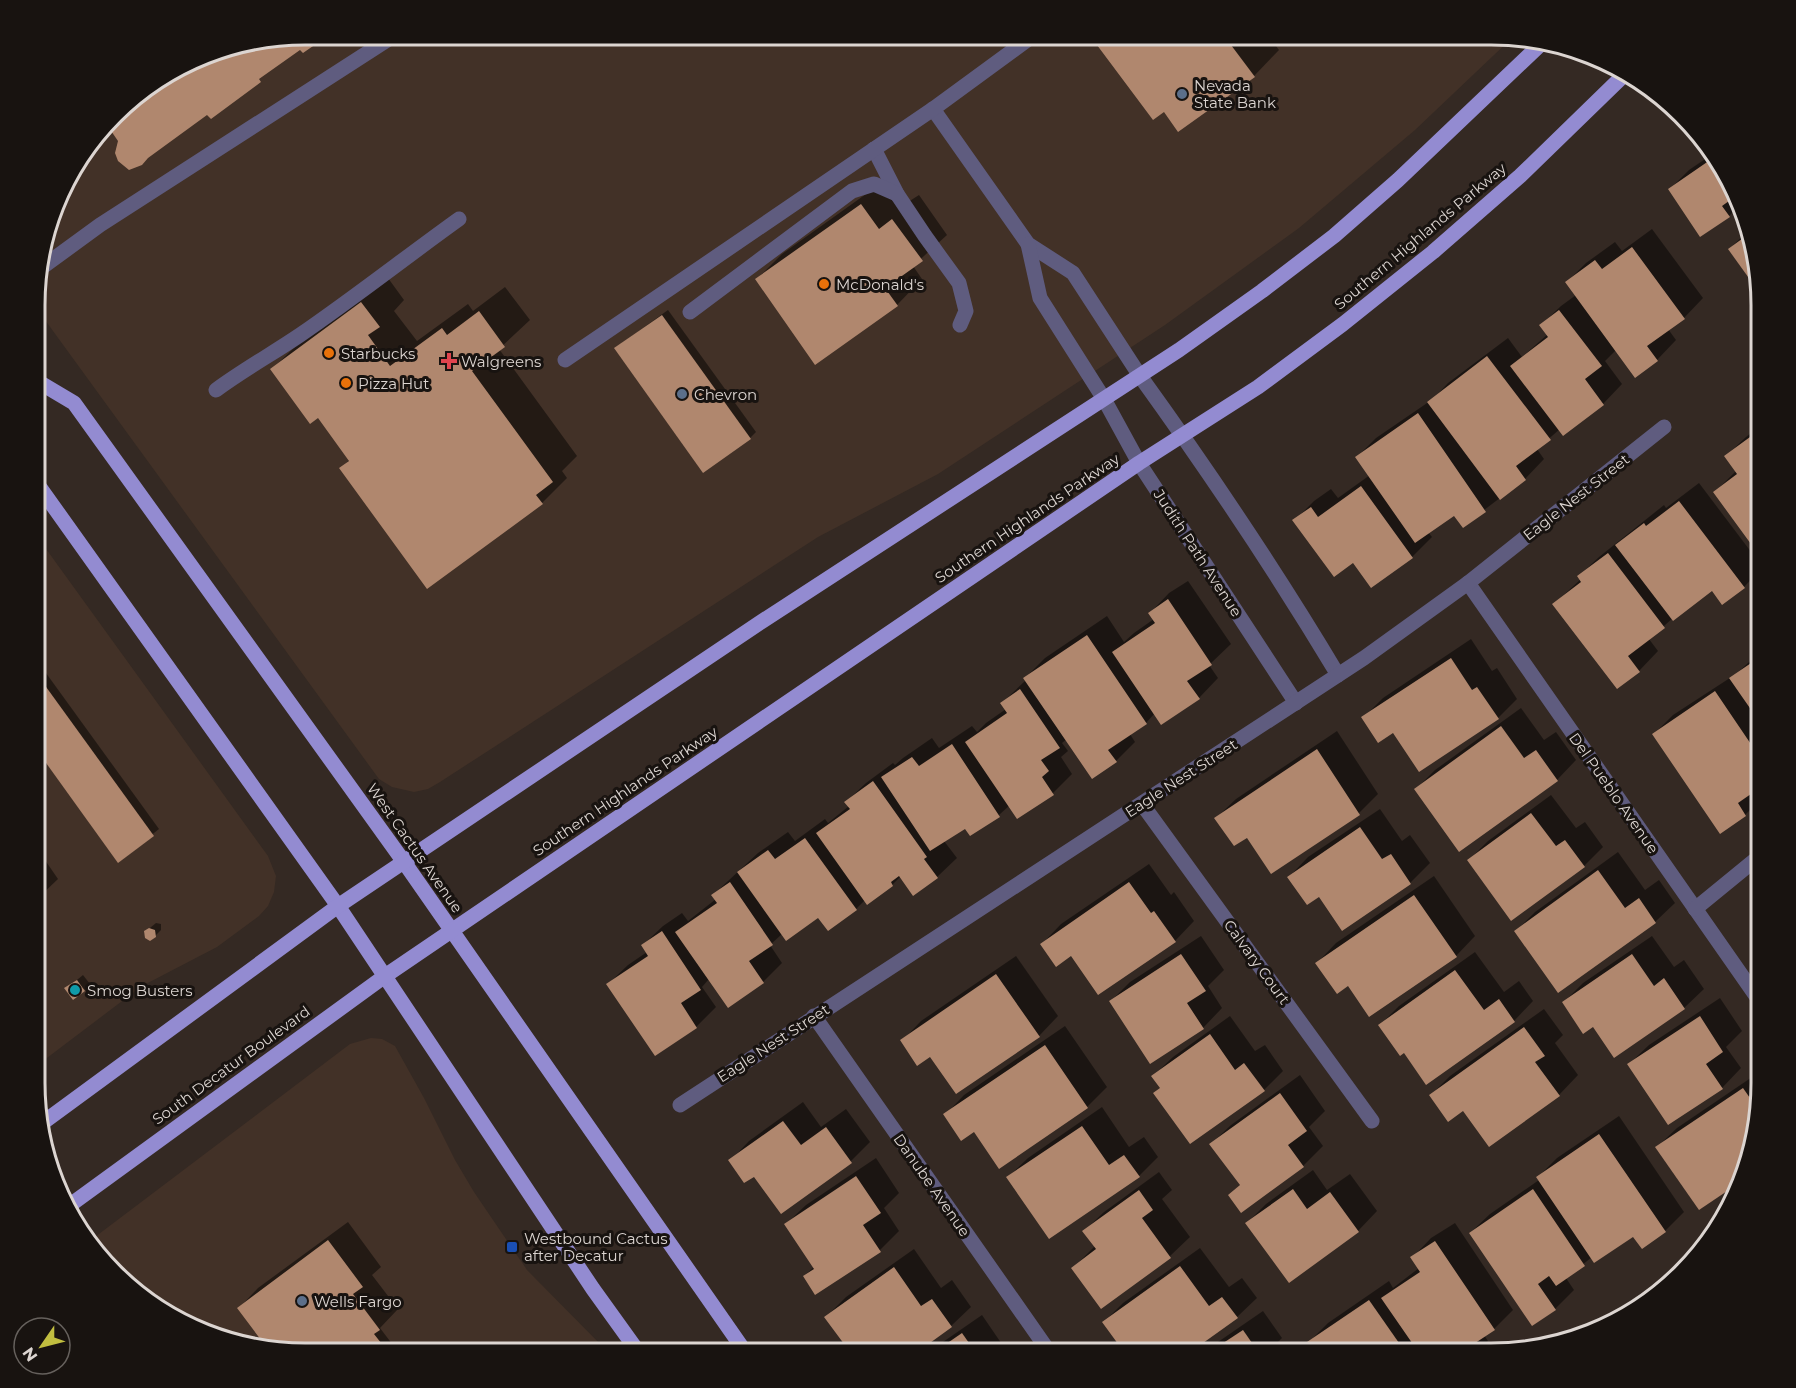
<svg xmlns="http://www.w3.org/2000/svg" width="1796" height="1388" viewBox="0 0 1796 1388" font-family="Montserrat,sans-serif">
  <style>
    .built { fill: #423127 }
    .shadow { fill: #0007 }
    .building { fill: #b0876e }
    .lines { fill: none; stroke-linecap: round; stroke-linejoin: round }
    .lane { stroke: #5f5c7f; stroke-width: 15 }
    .street { stroke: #5f5c7f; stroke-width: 15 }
    .primary { stroke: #938bd1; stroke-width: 15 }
    .service-dot { fill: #5c6f8a; stroke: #181310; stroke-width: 2 }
    .food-dot { fill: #e8710a; stroke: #181310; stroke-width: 2 }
    .health-dot { fill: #e0444e; stroke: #181310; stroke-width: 2 }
    .culture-dot { fill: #0f9aa8; stroke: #181310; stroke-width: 2 }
    .transit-dot { fill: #1a4fb4; stroke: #181310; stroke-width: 2 }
    .labels { text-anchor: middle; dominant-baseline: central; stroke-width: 6; stroke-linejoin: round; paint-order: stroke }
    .poi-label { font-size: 15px; fill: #dcd5d1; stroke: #181310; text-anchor: start }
    .street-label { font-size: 15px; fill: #dcd5d1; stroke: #181310 }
    .rim { fill: none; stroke: #dcd5d1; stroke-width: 3 }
  </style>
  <rect width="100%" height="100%" fill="#342923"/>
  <g class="built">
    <polygon points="305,35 1509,35 1514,36 1415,130 1299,228 1165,325 938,474 818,537 440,782 428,789 414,792 392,787 379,779 37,309 37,269 71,170 127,101"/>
    <polygon points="36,535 268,856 276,876 274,892 268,906 259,916 217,947 142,986 35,1067"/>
    <polygon points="371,1038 382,1039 395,1046 424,1098 455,1160 474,1192 527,1270 606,1350 602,1353 287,1353 202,1333 126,1286 91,1240 350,1044"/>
  </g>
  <g class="shadow">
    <polygon points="1095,35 1268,35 1279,50 1254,76 1164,110 1093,37"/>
    <polygon points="1711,155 1734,185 1739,206 1729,216 1670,189 1689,170"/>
    <polygon points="887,179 905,204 919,195 947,235 913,266 922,279 897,305 757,279 782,254"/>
    <polygon points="1652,229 1703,298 1684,318 1668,329 1676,340 1657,360 1616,350 1605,361 1622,384 1603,404 1563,434 1560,429 1537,449 1544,459 1525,479 1463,526 1454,514 1428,532 1432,537 1412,557 1372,586 1353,561 1294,521 1314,501 1331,489 1338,498 1370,475 1357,457 1376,438 1433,399 1448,383 1508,338 1522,357 1548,334 1541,325 1561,306 1576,295 1567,282 1586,263 1615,242 1622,251"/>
    <polygon points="1745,234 1757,285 1756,286 1729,249"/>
    <polygon points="388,278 404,300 394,311 417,341 468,304 473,311 505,287 530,320 499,349 577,456 562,471 567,478 542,503 341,469 350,459 319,416 272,369 298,344"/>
    <polygon points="668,310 756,432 750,438 622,343"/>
    <polygon points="1761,425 1761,551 1759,553 1715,492 1737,470 1726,456 1746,437"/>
    <polygon points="1699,483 1761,565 1761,569 1744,587 1712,589 1673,618 1649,639 1658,651 1639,671 1554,604 1581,579 1579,576 1599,557 1664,505 1666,508"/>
    <polygon points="1188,581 1231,644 1209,665 1218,678 1199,698 1155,713 1146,723 1130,734 1135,742 1116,761 1067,739 1062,743 1068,751 1061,757 1072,774 1053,793 1018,817 1010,805 999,815 970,834 965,827 944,841 957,858 937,877 913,894 901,876 892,885 865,900 856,909 828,929 819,916 782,934 770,945 782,963 763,982 709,979 702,987 716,1007 696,1027 655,1054 608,984 628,965 647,952 643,945 663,926 682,913 688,921 716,899 713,895 758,853 788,832 795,841 825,819 828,823 849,806 846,802 866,783 893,763 895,765 903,758 932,738 939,748 972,726 977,732 986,723 1006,709 1002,703 1026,680 1025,678 1045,658 1107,616 1124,642 1134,633 1154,619 1150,613 1169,593"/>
    <polygon points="1471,639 1492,671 1497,668 1517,699 1498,718 1394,731 1363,718 1383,698"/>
    <polygon points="1761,642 1761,785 1759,787 1761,790 1761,799 1745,815 1720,832 1654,734 1673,715 1736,674 1759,653 1756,648"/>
    <polygon points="38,662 159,829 119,861 36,746 36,664"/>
    <polygon points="1521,708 1544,740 1556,732 1576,760 1557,780 1416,789 1435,770"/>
    <polygon points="1337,731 1378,794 1359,813 1271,872 1247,836 1216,818 1236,799"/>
    <polygon points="1551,795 1576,828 1585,822 1603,847 1584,866 1469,860 1488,841"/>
    <polygon points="1380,809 1402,841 1410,835 1430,863 1410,883 1319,894 1289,877 1308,857"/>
    <polygon points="36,847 58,879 36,900"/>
    <polygon points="1618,852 1645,890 1659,880 1675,903 1655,922 1558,991 1516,931 1535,912"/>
    <polygon points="1149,864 1171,895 1174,892 1194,921 1175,941 1072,954 1042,944 1061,924"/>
    <polygon points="1434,876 1475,936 1456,956 1349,984 1317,963 1336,943"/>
    <polygon points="156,923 161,924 161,930 155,936 145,932"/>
    <polygon points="1201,936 1224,970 1208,986 1222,1008 1203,1028 1111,1001 1130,982"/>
    <polygon points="1652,936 1674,967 1684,960 1704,989 1684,1008 1564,1002 1583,983"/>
    <polygon points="1475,952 1504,992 1519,981 1533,1001 1514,1021 1380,1025 1399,1006"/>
    <polygon points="1016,956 1058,1016 1039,1036 931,1055 902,1041 921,1021"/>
    <polygon points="83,975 90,984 84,990 66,989"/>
    <polygon points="1720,998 1742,1031 1726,1047 1741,1068 1722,1088 1629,1064 1649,1045"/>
    <polygon points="1544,1009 1563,1035 1555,1043 1578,1075 1559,1095 1464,1109 1431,1095 1450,1076"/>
    <polygon points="1230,1016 1255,1051 1265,1045 1283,1071 1264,1090 1161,1088 1153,1076 1173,1057"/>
    <polygon points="1065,1026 1107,1087 1087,1107 999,1167 974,1130 945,1115 964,1095"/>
    <polygon points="1761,1071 1761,1101 1743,1179 1699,1208 1657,1147 1677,1128"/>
    <polygon points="1300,1075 1325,1111 1309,1127 1323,1146 1303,1166 1241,1211 1230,1195 1241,1184 1211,1144 1231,1125"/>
    <polygon points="803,1102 821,1127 846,1109 870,1142 851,1161 754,1174 730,1161 749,1141"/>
    <polygon points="1102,1107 1129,1147 1144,1137 1158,1157 1139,1176 1008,1177 1028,1158"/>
    <polygon points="1619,1116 1684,1212 1665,1231 1633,1234 1592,1257 1566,1278 1574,1290 1555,1309 1470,1233 1490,1214 1539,1180 1538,1177 1557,1158"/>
    <polygon points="876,1158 899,1193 884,1208 899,1231 880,1250 804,1276 814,1267 786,1224 806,1205"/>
    <polygon points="1313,1170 1327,1190 1350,1174 1377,1211 1358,1231 1247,1223 1266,1204"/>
    <polygon points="1159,1172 1172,1190 1162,1199 1190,1237 1170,1256 1101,1307 1073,1268 1095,1246 1084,1231 1104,1212"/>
    <polygon points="348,1222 381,1267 372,1275 398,1309 380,1328 399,1353 287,1353 269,1349 239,1308 258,1288"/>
    <polygon points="1455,1223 1513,1310 1494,1329 1484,1335 1488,1341 1475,1353 1316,1353 1309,1342 1328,1323 1389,1281 1393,1288 1419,1268 1412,1258 1431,1238"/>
    <polygon points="1200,1248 1229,1287 1242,1278 1257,1298 1237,1317 1187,1353 1133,1353 1126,1343 1104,1322 1123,1303"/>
    <polygon points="914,1249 941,1288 952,1280 971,1307 951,1326 913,1353 866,1353 858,1343 826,1317 846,1297"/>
    <polygon points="1263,1311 1282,1338 1274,1346 1279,1353 1202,1353"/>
    <polygon points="982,1315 1008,1353 1020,1344 1026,1353 927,1353"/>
  </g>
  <g class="building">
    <polygon points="305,34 329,35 303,53 300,50 259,79 261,82 211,119 207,115 148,158 142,165 129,170 118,161 115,153 118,141 107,125 127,101 217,49"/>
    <polygon points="1094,35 1228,35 1225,37 1255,77 1178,132 1164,112 1153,120 1091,37"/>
    <polygon points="1713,158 1734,185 1736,196 1722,206 1730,217 1700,237 1668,189"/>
    <polygon points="861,204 879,229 892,219 923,261 885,288 898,306 815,365 755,279"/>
    <polygon points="1746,236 1757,286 1756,288 1728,249"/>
    <polygon points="1632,247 1685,319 1647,346 1658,361 1635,378 1565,282 1595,260 1602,269"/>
    <polygon points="361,302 380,327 368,335 390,366 442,328 447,335 479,311 505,347 472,371 553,482 536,495 543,504 427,589 339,468 349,461 318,418 310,424 270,369"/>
    <polygon points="1559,310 1602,366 1585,379 1604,405 1563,436 1510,366 1548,337 1539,325"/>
    <polygon points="662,315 751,439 703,473 614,348"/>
    <polygon points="1487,356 1551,440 1516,466 1526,480 1500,500 1427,402"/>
    <polygon points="1418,413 1486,512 1463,528 1454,516 1415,543 1355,457"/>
    <polygon points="1761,429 1761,553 1759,555 1713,492 1737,474 1724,456"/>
    <polygon points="1361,486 1413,558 1371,588 1353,563 1334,577 1292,520 1311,507 1318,517"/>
    <polygon points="1679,501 1745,588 1722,605 1712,591 1673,621 1615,545 1644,523 1646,526"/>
    <polygon points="1608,553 1665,628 1628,656 1640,672 1617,689 1552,604 1581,582 1577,576"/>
    <polygon points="1168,599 1212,665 1187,681 1200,699 1161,725 1112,652 1155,623 1148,613"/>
    <polygon points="1087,635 1147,724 1108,750 1117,762 1092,779 1023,678"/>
    <polygon points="1761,642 1761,724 1729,678 1760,657 1754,648"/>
    <polygon points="1451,658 1472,690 1477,687 1499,719 1419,772 1393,733 1378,743 1361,717"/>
    <polygon points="36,673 154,836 118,863 36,749"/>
    <polygon points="1020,689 1060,748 1041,760 1049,771 1042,777 1054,795 1017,819 965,742 1007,713 1000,703"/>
    <polygon points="1715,691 1761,759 1761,787 1738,803 1746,816 1720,834 1652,734"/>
    <polygon points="1501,726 1524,758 1536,750 1558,781 1459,852 1414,789"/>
    <polygon points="952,744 1000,817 970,836 965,829 930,851 881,777 912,757 919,766"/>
    <polygon points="1317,749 1360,815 1271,874 1247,838 1234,846 1214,818"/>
    <polygon points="873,781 927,857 924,859 938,878 913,896 899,876 891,882 893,886 867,905 816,833 850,809 844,802"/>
    <polygon points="1531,813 1556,846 1565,840 1585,867 1511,921 1467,860"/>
    <polygon points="1360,827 1382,859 1391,854 1411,884 1342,931 1319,897 1307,905 1287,877"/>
    <polygon points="805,838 857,910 828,931 818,918 786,941 737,872 768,850 775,859"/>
    <polygon points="1598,870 1625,908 1639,898 1656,923 1558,993 1514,931"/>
    <polygon points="730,882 773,945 749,961 764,983 728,1008 675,932 717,903 711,895"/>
    <polygon points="1129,882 1151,913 1154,911 1176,942 1098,995 1071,956 1056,967 1040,944"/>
    <polygon points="1414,895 1457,957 1369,1017 1348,986 1337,994 1315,963"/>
    <polygon points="149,928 155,930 156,937 150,941 145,938 144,931"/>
    <polygon points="662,931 701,990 681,1003 697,1028 655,1056 606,984 648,956 641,945"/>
    <polygon points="1181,954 1206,991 1187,1003 1204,1029 1150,1064 1109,1001"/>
    <polygon points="1632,954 1654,986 1664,978 1685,1009 1614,1058 1593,1027 1583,1034 1562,1002"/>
    <polygon points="1455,970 1484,1010 1499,999 1515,1022 1426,1085 1404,1053 1400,1056 1378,1025"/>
    <polygon points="996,974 1040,1037 956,1094 930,1057 917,1066 900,1040"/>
    <polygon points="77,980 85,991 73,1000 64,988"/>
    <polygon points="1700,1016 1723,1052 1706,1064 1723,1089 1668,1125 1627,1064"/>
    <polygon points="1524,1027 1545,1056 1535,1062 1560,1096 1489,1147 1463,1111 1448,1122 1429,1095"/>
    <polygon points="1210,1034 1235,1070 1244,1063 1265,1091 1190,1144 1153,1093 1160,1088 1151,1076"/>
    <polygon points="1045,1045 1088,1108 999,1169 974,1132 961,1141 943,1114"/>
    <polygon points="1743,1088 1759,1111 1742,1181 1699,1210 1655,1147"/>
    <polygon points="1280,1093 1307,1131 1288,1145 1304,1167 1241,1213 1228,1195 1240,1185 1209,1144"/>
    <polygon points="783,1121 801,1145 826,1127 852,1163 781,1214 754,1177 744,1183 728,1160"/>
    <polygon points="1082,1126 1109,1165 1124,1155 1140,1177 1049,1239 1006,1177"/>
    <polygon points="1599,1134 1666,1232 1642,1249 1633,1237 1594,1263 1536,1177"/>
    <polygon points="856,1176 881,1213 863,1225 881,1252 815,1295 803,1276 814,1269 784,1224"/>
    <polygon points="1293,1189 1307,1209 1330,1192 1359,1232 1289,1283 1245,1223"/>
    <polygon points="1533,1189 1585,1266 1556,1286 1549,1276 1538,1284 1556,1310 1532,1326 1469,1233"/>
    <polygon points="1139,1190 1153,1210 1142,1218 1171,1258 1101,1309 1071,1268 1096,1249 1082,1231"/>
    <polygon points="328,1240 363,1287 353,1294 380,1330 374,1334 389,1353 287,1353 267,1348 237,1308"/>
    <polygon points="1435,1241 1495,1330 1463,1351 1464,1353 1419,1353 1381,1298 1420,1272 1410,1257"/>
    <polygon points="1180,1266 1209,1306 1222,1297 1238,1318 1189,1353 1131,1353 1126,1345 1121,1348 1102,1322"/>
    <polygon points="894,1267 921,1306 932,1299 952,1327 916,1353 864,1353 858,1346 850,1352 824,1317"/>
    <polygon points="1369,1300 1406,1353 1314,1353 1307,1342"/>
    <polygon points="1243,1330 1259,1353 1208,1353"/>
    <polygon points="962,1333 976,1353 933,1353"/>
  </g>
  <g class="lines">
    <g class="lane">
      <polyline points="933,109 1028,244 1073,273 1140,376"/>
      <polyline points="874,149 897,194 925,236 959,283 966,311 960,325"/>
      <polyline points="1028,244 1040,298 1104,399"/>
      <polyline points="37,271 100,225 395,35"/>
      <polyline points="690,312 852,191 874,184 897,194"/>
      <polyline points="565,360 933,109 1034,35"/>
      <path d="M216,390C243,370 272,354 300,335C354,298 406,257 459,219"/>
      <polyline points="36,506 47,498"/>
    </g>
    <g class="street">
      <path d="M1140,376C1210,473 1277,573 1338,675"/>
      <polyline points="1104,399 1139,463 1296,703"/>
      <polyline points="1468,583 1761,1003"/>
      <polyline points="1142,804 1372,1121"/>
      <polyline points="1695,909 1761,855"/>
      <polyline points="814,1016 1050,1353"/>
      <polyline points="680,1105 1364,658 1468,583 1664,427"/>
    </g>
    <g class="primary">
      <polyline points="37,381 74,403 404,862 746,1353"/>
      <polyline points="36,482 338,906 593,1289 639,1353"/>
      <polyline points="41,1124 338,906 761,622 1179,350 1262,291 1334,236 1398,180 1542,43"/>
      <polyline points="66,1208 385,976 1139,463 1258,387 1343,324 1433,252 1520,176 1625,74"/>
    </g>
  </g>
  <g class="service-dot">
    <circle cx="1182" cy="94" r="6"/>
    <circle cx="682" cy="394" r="6"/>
    <circle cx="302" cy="1301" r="6"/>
  </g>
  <g class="food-dot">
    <circle cx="824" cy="284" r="6"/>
    <circle cx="329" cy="353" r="6"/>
    <circle cx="346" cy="383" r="6"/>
  </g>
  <path class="health-dot" d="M446 352h6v6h6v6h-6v6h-6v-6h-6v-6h6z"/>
  <circle class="culture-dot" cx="75" cy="990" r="6"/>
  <rect class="transit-dot" x="506" y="1241" width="12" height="12" rx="3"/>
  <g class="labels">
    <g class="poi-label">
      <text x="1194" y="85">Nevada<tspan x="1194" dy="17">State Bank</tspan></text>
      <text x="836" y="284">McDonald's</text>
      <text x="341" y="353">Starbucks</text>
      <text x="461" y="361">Walgreens</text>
      <text x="358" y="383">Pizza Hut</text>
      <text x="694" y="394">Chevron</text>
      <text x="87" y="990">Smog Busters</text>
      <text x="524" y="1238">Westbound Cactus<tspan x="524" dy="17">after Decatur</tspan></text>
      <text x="314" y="1301">Wells Fargo</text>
    </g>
    <g class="street-label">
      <text transform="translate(1420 236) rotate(-40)">Southern Highlands Parkway</text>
      <text transform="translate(1576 497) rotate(-38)">Eagle Nest Street</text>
      <text transform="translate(1027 518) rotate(-34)">Southern Highlands Parkway</text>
      <text transform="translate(1198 553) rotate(57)">Judith Path Avenue</text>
      <text transform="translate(1181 778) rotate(-33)">Eagle Nest Street</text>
      <text transform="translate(625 791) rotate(-34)">Southern Highlands Parkway</text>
      <text transform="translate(1614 793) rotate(55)">Del Pueblo Avenue</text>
      <text transform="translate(415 848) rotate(55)">West Cactus Avenue</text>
      <text transform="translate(1257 962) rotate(54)">Calvary Court</text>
      <text transform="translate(773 1043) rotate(-33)">Eagle Nest Street</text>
      <text transform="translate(231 1065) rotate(-36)">South Decatur Boulevard</text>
      <text transform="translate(932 1185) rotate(55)">Danube Avenue</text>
    </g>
  </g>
  <path d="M0 0H1796V1388H0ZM305 45H1491A260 260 0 0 1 1751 305V1083A260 260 0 0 1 1491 1343H305A260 260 0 0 1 45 1083V305A260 260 0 0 1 305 45Z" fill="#181310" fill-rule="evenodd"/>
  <path class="rim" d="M305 45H1491A260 260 0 0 1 1751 305V1083A260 260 0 0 1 1491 1343H305A260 260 0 0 1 45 1083V305A260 260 0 0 1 305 45Z"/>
  <g transform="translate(42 1346) rotate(235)"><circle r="28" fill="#181310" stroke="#66615d" stroke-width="1.5"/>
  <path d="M0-4.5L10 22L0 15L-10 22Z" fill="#c1be40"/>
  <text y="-9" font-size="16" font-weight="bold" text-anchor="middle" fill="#dcd5d1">N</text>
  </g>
</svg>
